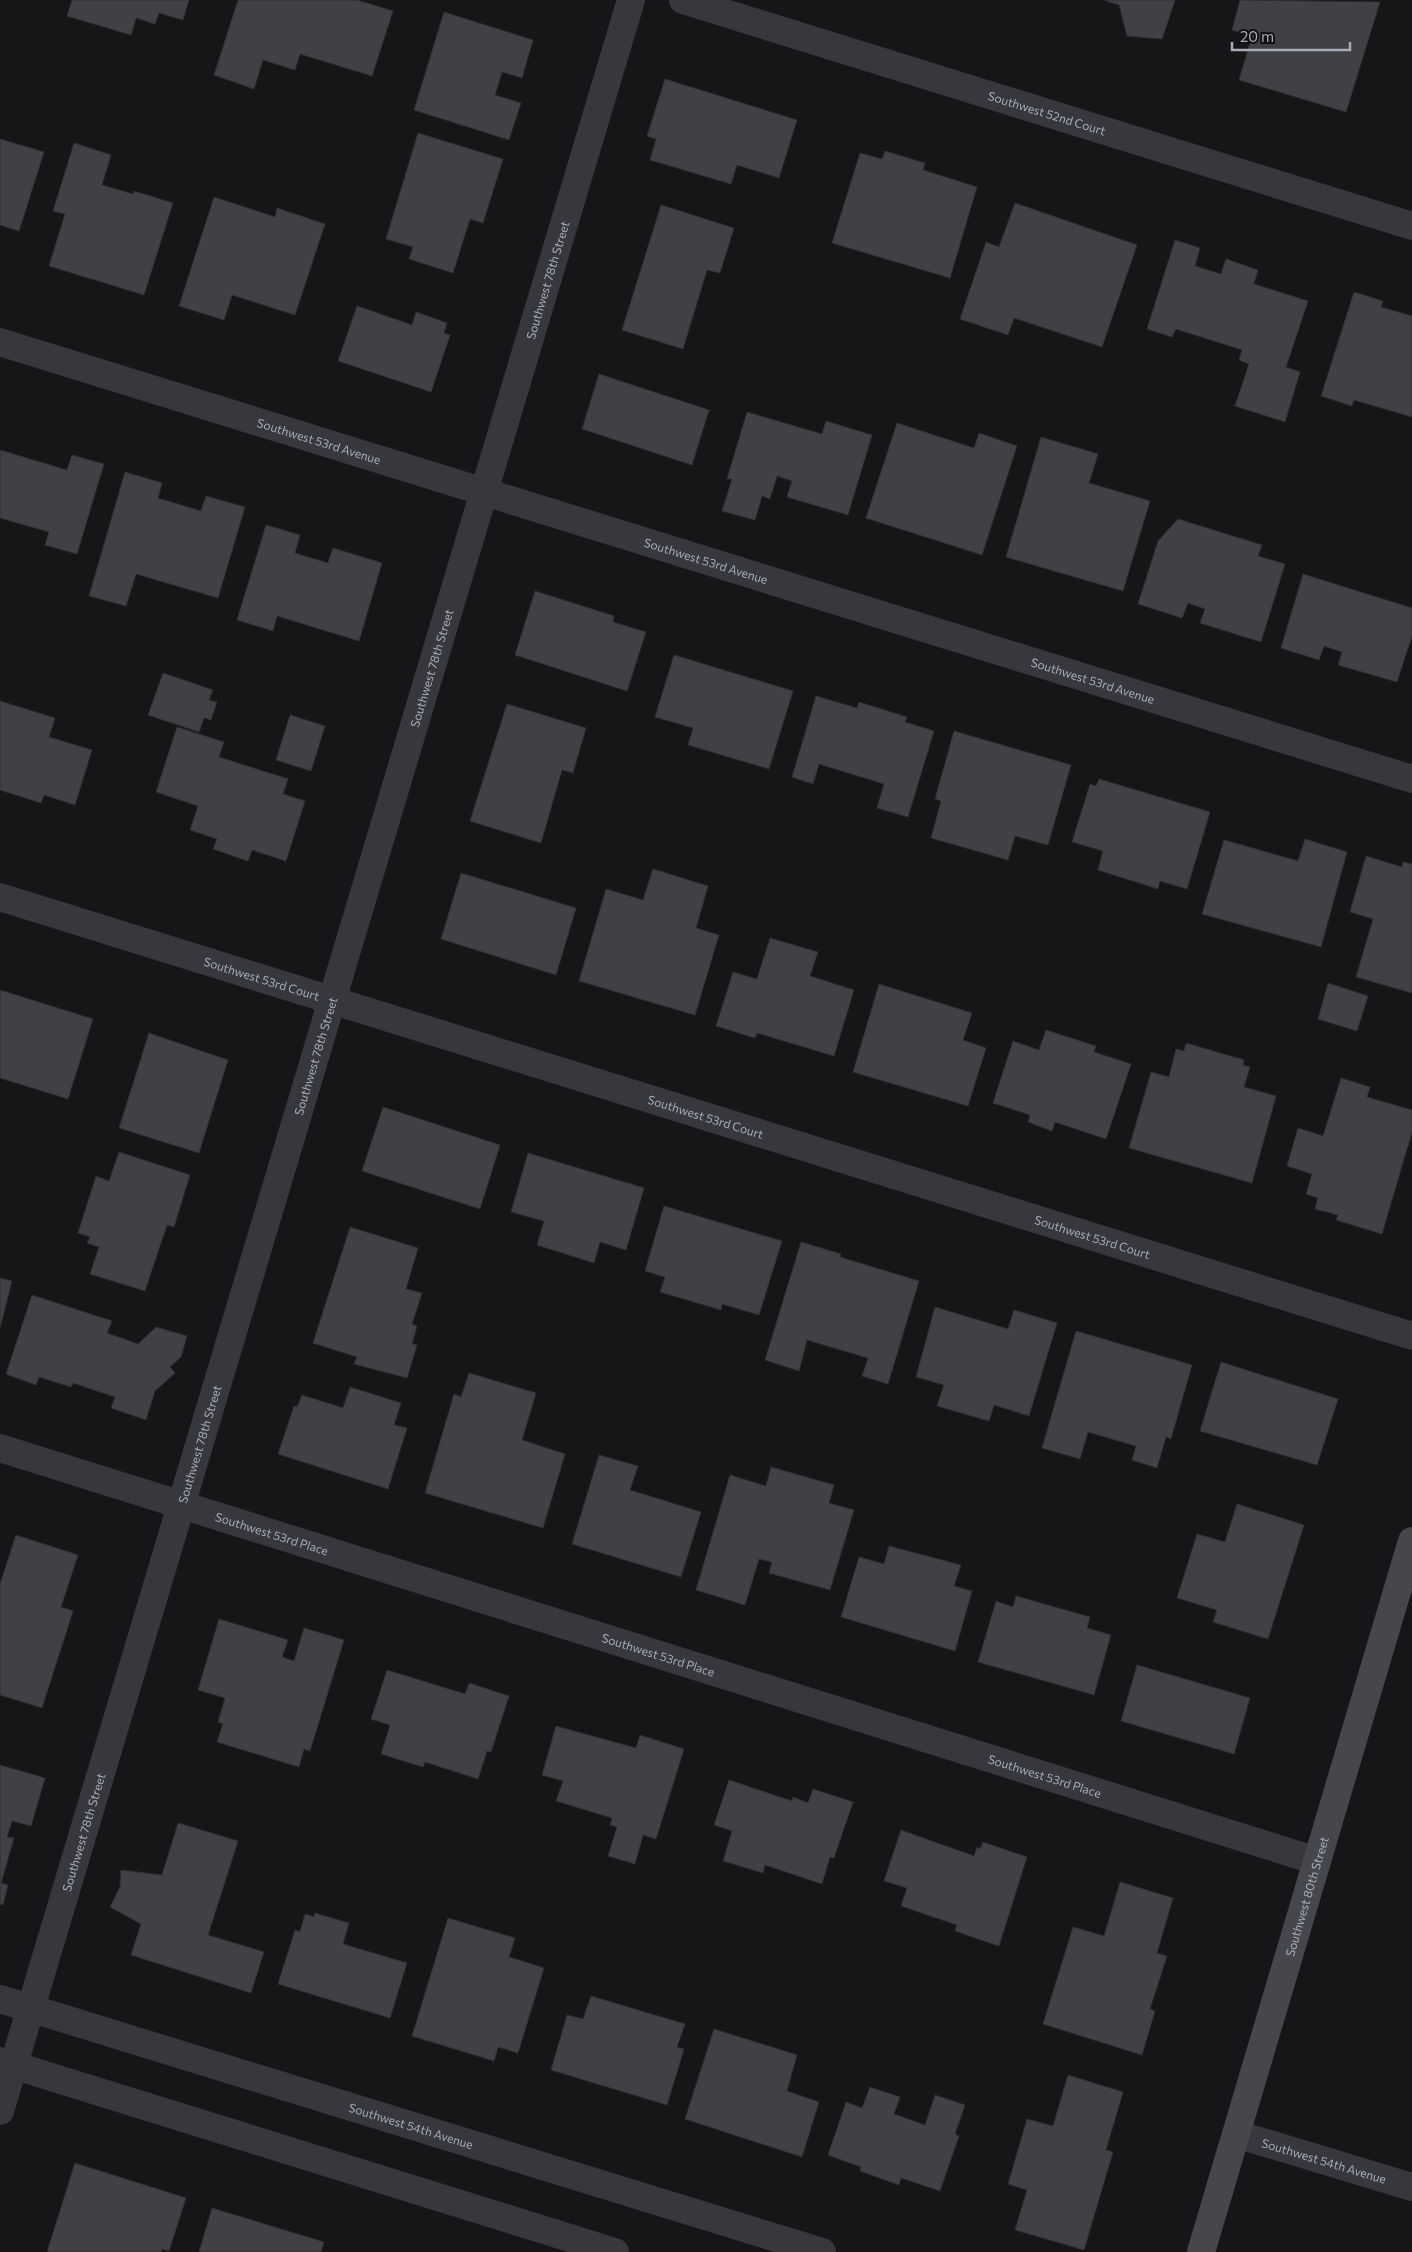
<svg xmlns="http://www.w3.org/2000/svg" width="1412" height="2252" viewBox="0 0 1412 2252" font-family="Commissioner,sans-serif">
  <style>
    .building { fill: #404145; stroke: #303034 }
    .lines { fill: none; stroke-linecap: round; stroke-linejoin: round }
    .street { stroke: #37383d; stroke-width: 28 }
    .secondary { stroke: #45474d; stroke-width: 28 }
    .labels { text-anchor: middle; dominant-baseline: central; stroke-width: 4; stroke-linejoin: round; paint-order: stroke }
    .street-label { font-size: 12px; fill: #a8adb8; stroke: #111113 }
  </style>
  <rect width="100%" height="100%" fill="#161618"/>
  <g class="building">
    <polygon points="72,0 189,0 183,20 159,13 155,24 136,18 131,35 67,16"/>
    <polygon points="238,0 357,0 393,11 372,76 300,54 295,70 263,60 254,89 214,75"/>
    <polygon points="1104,0 1175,0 1162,39 1127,36 1119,5"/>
    <polygon points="1240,0 1380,2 1346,112 1239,80 1252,36 1232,30"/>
    <polygon points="444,12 533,40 522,78 502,72 495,95 521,103 509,140 414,110"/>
    <polygon points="665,79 797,120 779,178 737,165 731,184 650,160 656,139 647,136"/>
    <polygon points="418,133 503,159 483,223 470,219 453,273 409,259 413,247 386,239"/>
    <polygon points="0,139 44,152 19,231 0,225"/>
    <polygon points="74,143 111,155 102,185 133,194 134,191 173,203 144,295 49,266 65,214 53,211"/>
    <polygon points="885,151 925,163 923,170 977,187 950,278 832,243 860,153 882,159"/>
    <polygon points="214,197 275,217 277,208 325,224 295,315 232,295 224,320 179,306"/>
    <polygon points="1015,203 1137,245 1102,347 1014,318 1008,335 960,319 986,242 999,247"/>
    <polygon points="661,205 734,228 720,273 707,270 683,349 622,330"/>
    <polygon points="1175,240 1200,248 1195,266 1221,274 1226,259 1258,270 1254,284 1308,301 1286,367 1300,372 1285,422 1235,406 1249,364 1239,360 1242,350 1176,329 1172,337 1147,329"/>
    <polygon points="1354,292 1383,301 1381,307 1412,316 1412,417 1354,400 1352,406 1321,396"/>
    <polygon points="357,306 412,325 416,312 447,323 444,333 450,335 431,392 338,361"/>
    <polygon points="599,374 709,410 692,465 582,429"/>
    <polygon points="747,412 822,434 826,421 872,435 848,515 787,497 792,481 777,476 770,499 762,496 755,520 722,511 732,479 727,479"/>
    <polygon points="897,423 974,448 979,433 1017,446 982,555 866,518"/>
    <polygon points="1041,437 1098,454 1089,483 1150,501 1123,591 1006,557"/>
    <polygon points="0,450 67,470 72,455 104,464 77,554 45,545 49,532 0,518"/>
    <polygon points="125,472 162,483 158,498 201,511 206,496 245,507 218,598 136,574 126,606 89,596"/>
    <polygon points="1178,519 1262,545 1258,556 1285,564 1261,642 1200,623 1205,609 1188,603 1182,618 1138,604 1158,541"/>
    <polygon points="266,525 300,535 295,553 328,563 333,548 382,563 359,641 277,616 273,631 237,620"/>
    <polygon points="1303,574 1412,608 1412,636 1397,682 1338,665 1342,652 1324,646 1319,660 1281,648"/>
    <polygon points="535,591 614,616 613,622 646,632 627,691 515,655"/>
    <polygon points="674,655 793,691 769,769 688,745 693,728 655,717"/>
    <polygon points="163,673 213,690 209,700 217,702 211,720 204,718 199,732 148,715"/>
    <polygon points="816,696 857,708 859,702 907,717 905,722 934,731 908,817 877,808 884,784 819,764 813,784 792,777"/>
    <polygon points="0,701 55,718 49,737 92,750 75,805 44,795 41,803 0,790"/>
    <polygon points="507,704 586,728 573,773 562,770 541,843 470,821"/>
    <polygon points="290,715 325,726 311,771 276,760"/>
    <polygon points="177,727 224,742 219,757 288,779 283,794 305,801 286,861 252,850 248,861 213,849 217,839 190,830 198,806 156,792"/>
    <polygon points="954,731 1071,765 1048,845 1015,836 1008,860 931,838 941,801 935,799"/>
    <polygon points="1099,779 1210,812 1187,889 1160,881 1158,889 1098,870 1103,851 1072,842 1090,784 1096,786"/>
    <polygon points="1305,839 1347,852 1321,947 1202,914 1224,840 1298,861"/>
    <polygon points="1366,856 1402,867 1403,862 1412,864 1412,993 1356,977 1373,919 1350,912"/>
    <polygon points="653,869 708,886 696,928 719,935 695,1015 579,981 606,889 643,900"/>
    <polygon points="461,873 576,908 556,975 441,939"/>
    <polygon points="770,938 818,952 810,976 854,990 834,1056 757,1033 755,1038 716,1026 733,972 757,979"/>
    <polygon points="1328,983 1368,996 1357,1031 1318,1019"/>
    <polygon points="879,984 972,1013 963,1040 986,1048 968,1106 853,1072"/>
    <polygon points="0,990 93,1019 68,1099 0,1078"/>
    <polygon points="1046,1030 1096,1046 1094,1052 1131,1064 1106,1139 1055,1122 1052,1131 1028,1122 1030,1115 993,1103 1013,1041 1039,1050"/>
    <polygon points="149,1033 228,1060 199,1153 119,1128"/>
    <polygon points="1186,1043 1244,1060 1243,1065 1250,1067 1244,1087 1276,1096 1252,1183 1129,1148 1151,1072 1169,1077 1176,1049 1184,1051"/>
    <polygon points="1341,1078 1370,1087 1367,1097 1412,1110 1412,1132 1382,1234 1336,1220 1338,1215 1315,1209 1318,1198 1306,1194 1312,1174 1287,1166 1298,1128 1323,1136"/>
    <polygon points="383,1107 500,1145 480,1209 362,1171"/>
    <polygon points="119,1152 190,1175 174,1227 167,1225 145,1291 90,1274 99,1247 87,1243 90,1237 78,1233 96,1176 109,1181"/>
    <polygon points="528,1153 644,1188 626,1250 600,1242 594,1263 537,1245 544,1221 511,1212"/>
    <polygon points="664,1206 782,1241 759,1315 722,1304 721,1310 660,1292 665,1277 645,1271"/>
    <polygon points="350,1227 418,1248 406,1289 422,1293 412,1324 417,1326 412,1344 417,1345 407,1378 354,1364 357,1357 313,1343"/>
    <polygon points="801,1242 841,1254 840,1257 919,1281 888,1384 862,1376 868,1358 807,1340 799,1371 765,1360"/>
    <polygon points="0,1278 12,1281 0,1328"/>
    <polygon points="32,1295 112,1321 107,1333 138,1344 156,1327 187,1336 181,1357 170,1367 175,1373 155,1391 146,1420 111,1408 115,1397 73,1383 71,1387 39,1377 36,1385 6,1374"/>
    <polygon points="935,1307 1008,1329 1014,1310 1057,1323 1029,1416 994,1405 989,1421 937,1406 944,1385 916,1377"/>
    <polygon points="1076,1331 1192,1365 1171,1439 1166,1437 1157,1468 1132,1460 1136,1446 1088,1432 1080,1459 1042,1448"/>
    <polygon points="1221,1362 1338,1399 1317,1465 1200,1431"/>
    <polygon points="469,1373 536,1393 522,1440 565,1454 543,1528 425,1493 454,1394 461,1397"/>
    <polygon points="350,1387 401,1403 394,1425 407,1428 388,1489 278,1454 294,1406 297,1407 302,1395 343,1408"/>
    <polygon points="599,1455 638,1466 630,1490 701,1512 681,1577 572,1544"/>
    <polygon points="771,1467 834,1485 829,1503 854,1510 830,1590 769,1573 772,1562 759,1559 745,1605 696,1590 730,1475 766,1486"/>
    <polygon points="1237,1504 1304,1525 1268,1639 1213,1622 1217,1610 1177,1598 1197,1534 1225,1542"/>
    <polygon points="16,1535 78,1555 61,1607 73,1611 42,1708 0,1695 0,1584"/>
    <polygon points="889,1546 961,1565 954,1586 972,1591 955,1651 841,1617 859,1557 884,1564"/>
    <polygon points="1016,1596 1090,1617 1087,1628 1111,1635 1094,1695 978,1662 996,1601 1013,1607"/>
    <polygon points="219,1619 288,1640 282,1657 294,1661 304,1628 344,1640 310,1751 304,1749 299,1767 217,1742 223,1724 218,1722 225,1698 198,1690"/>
    <polygon points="1137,1665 1250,1698 1234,1754 1121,1721"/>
    <polygon points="387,1670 465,1694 469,1683 509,1696 491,1752 487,1751 478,1779 425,1762 423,1767 381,1754 390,1725 371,1719"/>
    <polygon points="556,1726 636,1748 640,1735 684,1749 656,1839 643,1835 635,1864 608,1856 617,1827 610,1825 612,1818 556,1801 563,1781 542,1775"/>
    <polygon points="0,1765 45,1778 31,1826 12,1821 7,1837 14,1838 1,1883 8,1885 3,1905 0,1904"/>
    <polygon points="729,1780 792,1801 793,1797 808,1803 813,1789 853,1802 834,1858 830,1857 822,1884 765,1865 763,1873 723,1861 732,1831 714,1825"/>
    <polygon points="178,1823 238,1841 208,1935 264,1952 251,1993 131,1955 141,1924 110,1907 120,1887 121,1870 162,1875"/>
    <polygon points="901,1830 974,1856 977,1847 980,1849 983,1842 1027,1857 999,1946 955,1931 957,1925 901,1906 907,1888 884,1881"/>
    <polygon points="1120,1882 1173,1898 1157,1953 1167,1956 1150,2009 1155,2011 1142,2055 1043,2024 1073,1927 1104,1936"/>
    <polygon points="315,1913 349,1923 343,1944 407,1963 390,2018 278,1984 295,1930 300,1932 305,1914 314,1917"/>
    <polygon points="448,1918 515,1938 509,1957 544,1968 518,2053 498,2047 494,2061 412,2036"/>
    <polygon points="591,1996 685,2024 677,2047 684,2049 667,2105 551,2070 567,2015 583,2019"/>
    <polygon points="714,2029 797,2055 787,2091 819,2102 802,2157 685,2119"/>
    <polygon points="1068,2075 1123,2092 1106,2150 1113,2152 1084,2250 1015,2230 1027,2190 1008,2184 1027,2119 1053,2126"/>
    <polygon points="870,2087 900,2097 894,2114 925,2125 935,2095 965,2105 955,2134 959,2136 940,2191 901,2178 899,2185 860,2171 861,2167 828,2155 846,2102 862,2108"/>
    <polygon points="75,2163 186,2198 169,2251 162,2249 161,2252 47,2252"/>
    <polygon points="212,2208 324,2242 321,2252 199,2252"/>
  </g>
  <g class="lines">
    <g class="street">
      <path id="s1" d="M683,0L1412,226"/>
      <path id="s2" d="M0,342L1412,779"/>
      <path id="s3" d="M0,897L1412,1336"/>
      <path id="s4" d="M0,1448L1317,1861"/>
      <path id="s5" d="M0,1999L822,2252"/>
      <polyline points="0,2061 615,2252"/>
      <path id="s6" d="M0,2111L631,0"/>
      <path id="s7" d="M1236,2134L1412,2187"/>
    </g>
    <path class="secondary" id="s8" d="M1201,2252L1412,1541"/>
  </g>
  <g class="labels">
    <g class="street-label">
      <text stroke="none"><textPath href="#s1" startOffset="381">Southwest 52nd Court</textPath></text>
      <text stroke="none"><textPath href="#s6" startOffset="1911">Southwest 78th Street</textPath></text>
      <text stroke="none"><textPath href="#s2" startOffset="334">Southwest 53rd Avenue</textPath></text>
      <text stroke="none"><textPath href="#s2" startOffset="739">Southwest 53rd Avenue</textPath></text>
      <text stroke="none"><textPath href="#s6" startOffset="1506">Southwest 78th Street</textPath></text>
      <text stroke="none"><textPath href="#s2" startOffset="1144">Southwest 53rd Avenue</textPath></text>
      <text stroke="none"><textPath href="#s3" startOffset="274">Southwest 53rd Court</textPath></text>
      <text stroke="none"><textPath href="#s6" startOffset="1101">Southwest 78th Street</textPath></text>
      <text stroke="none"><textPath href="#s3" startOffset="739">Southwest 53rd Court</textPath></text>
      <text stroke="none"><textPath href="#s3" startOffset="1144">Southwest 53rd Court</textPath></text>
      <text stroke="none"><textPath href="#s6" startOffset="696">Southwest 78th Street</textPath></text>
      <text stroke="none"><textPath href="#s4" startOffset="285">Southwest 53rd Place</textPath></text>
      <text stroke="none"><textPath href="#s4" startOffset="690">Southwest 53rd Place</textPath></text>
      <text stroke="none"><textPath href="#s4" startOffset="1095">Southwest 53rd Place</textPath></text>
      <text stroke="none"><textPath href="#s6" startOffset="291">Southwest 78th Street</textPath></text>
      <text stroke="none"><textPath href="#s8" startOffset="371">Southwest 80th Street</textPath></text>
      <text stroke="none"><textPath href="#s5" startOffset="430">Southwest 54th Avenue</textPath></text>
      <text stroke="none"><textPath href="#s7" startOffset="92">Southwest 54th Avenue</textPath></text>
    </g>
  </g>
  <path d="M1232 42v8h118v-8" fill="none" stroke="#a8adb8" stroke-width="2.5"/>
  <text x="1240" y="42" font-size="15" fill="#a8adb8" stroke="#111113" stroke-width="4" paint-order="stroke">20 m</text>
</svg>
